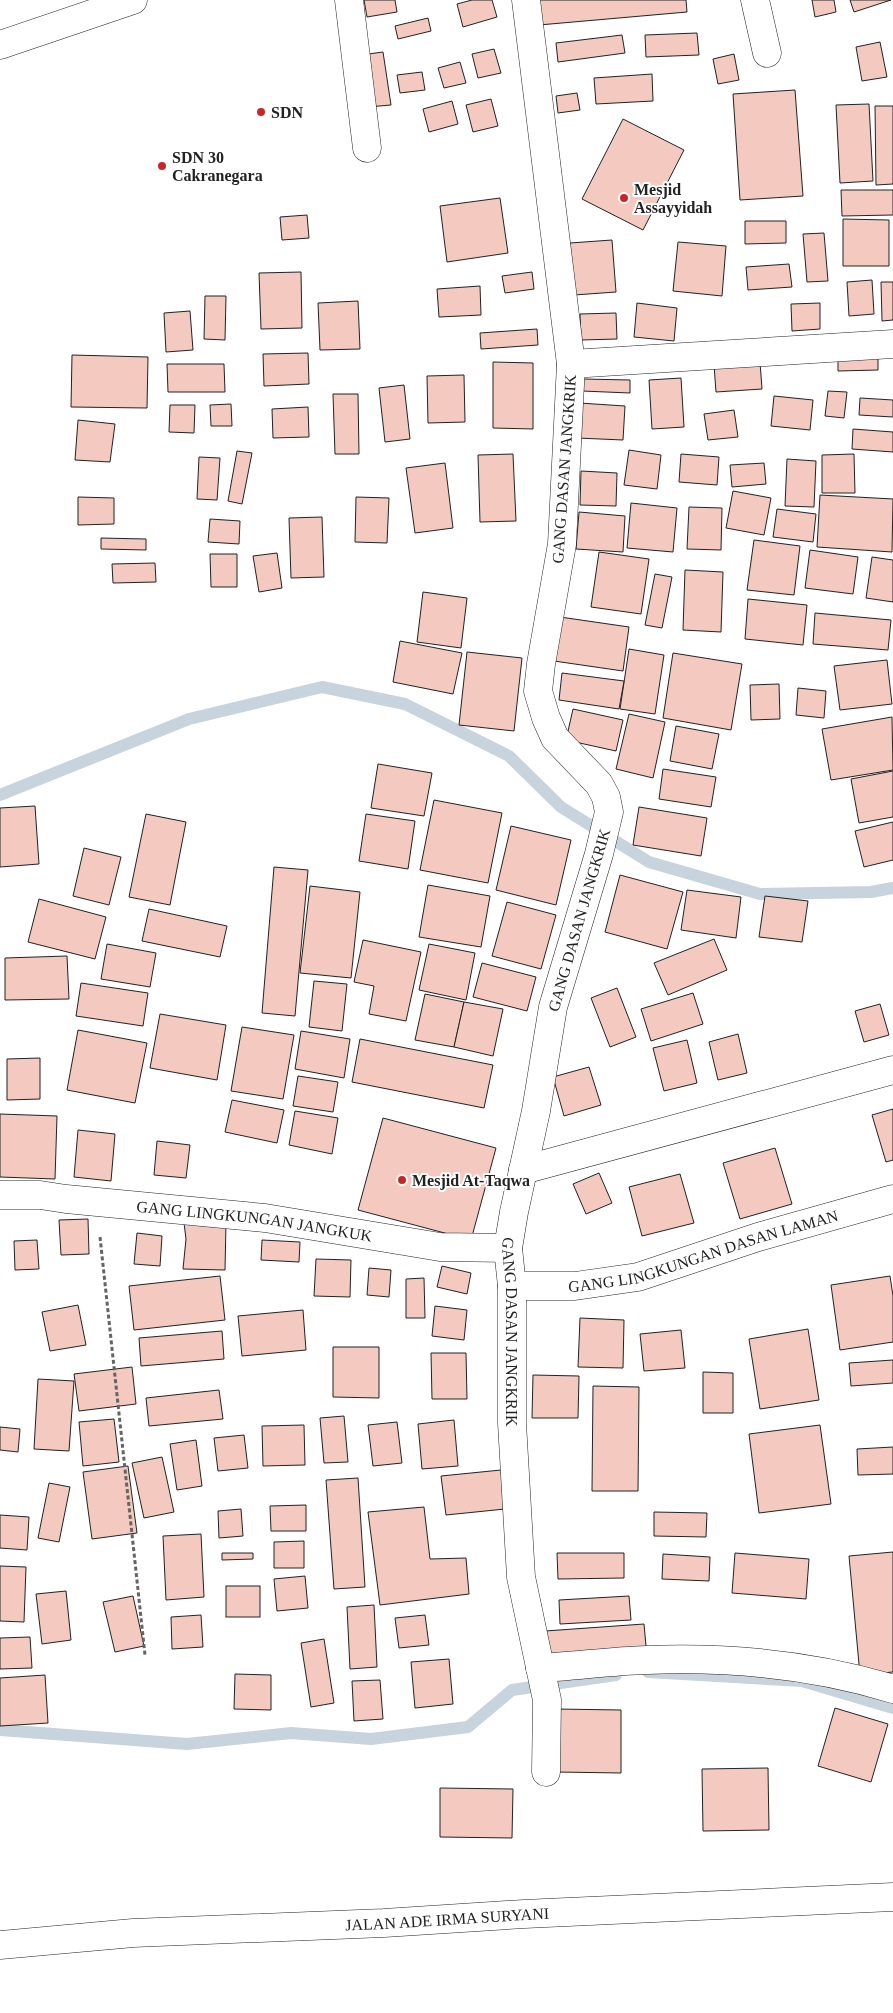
<svg xmlns="http://www.w3.org/2000/svg" width="893" height="2013" viewBox="0 0 893 2013" font-family="'Times New Roman',serif">
  <style>
    .lines { fill: none; stroke-linecap: round; stroke-linejoin: round }
    .stream { stroke: #c7d3dd; stroke-width: 12 }
    .building { fill: #f3c9c0; stroke: #222 }
    .street-casing { stroke: #222; stroke-width: 29 }
    .secondary-casing { stroke: #222; stroke-width: 29 }
    .path { stroke: #646464; stroke-width: 3; stroke-dasharray: 4 2.5; stroke-linecap: butt }
    .street { stroke: #fff; stroke-width: 28 }
    .secondary { stroke: #fff; stroke-width: 28 }
    .poi-dot { fill: #c62828; stroke: #fff; stroke-width: 2 }
    .labels { text-anchor: middle; dominant-baseline: central; stroke-width: 4; stroke-linejoin: round; paint-order: stroke }
    .poi-label { font-size: 16px; font-weight: bold; fill: #222; stroke: #fff; text-anchor: start }
    .street-label { font-size: 16px; fill: #222; stroke: #fff }
  </style>
  <rect width="100%" height="100%" fill="#fff"/>
  <g class="lines">
    <g class="stream">
      <polyline points="0,795 189,719 322,687 405,704 509,756 561,807 649,862 760,894 871,892 893,888"/>
      <polyline points="648,1672 802,1681 893,1708"/>
      <polyline points="0,1730 187,1744 291,1733 371,1739 468,1727 512,1690 616,1675"/>
    </g>
  </g>
  <g class="building">
    <polygon points="364,0 395,0 397,12 367,17"/>
    <polygon points="472,0 492,0 497,17 463,27 457,4"/>
    <polygon points="537,0 686,0 687,12 539,25"/>
    <polygon points="812,0 834,0 836,12 815,17"/>
    <polygon points="850,0 891,0 854,12"/>
    <polygon points="428,18 431,31 398,39 395,26"/>
    <polygon points="697,33 699,55 646,57 645,35"/>
    <polygon points="622,35 625,53 558,62 556,43"/>
    <polygon points="880,42 887,77 862,81 856,47"/>
    <polygon points="494,49 501,73 478,78 472,54"/>
    <polygon points="383,52 391,105 368,107 361,55"/>
    <polygon points="734,54 739,80 718,84 713,59"/>
    <polygon points="460,62 466,83 444,88 438,68"/>
    <polygon points="422,72 425,90 400,93 397,75"/>
    <polygon points="652,74 653,101 596,104 594,78"/>
    <polygon points="795,90 803,196 740,200 733,94"/>
    <polygon points="577,93 580,110 558,113 556,96"/>
    <polygon points="491,99 498,126 473,132 466,105"/>
    <polygon points="452,101 458,124 429,132 423,109"/>
    <polygon points="869,104 873,181 840,183 836,105"/>
    <polygon points="875,106 893,106 893,184 876,185"/>
    <polygon points="623,119 684,150 643,230 582,199"/>
    <polygon points="841,190 893,190 893,215 842,216"/>
    <polygon points="500,198 508,253 447,262 440,206"/>
    <polygon points="307,215 309,238 282,240 280,217"/>
    <polygon points="843,219 889,220 889,266 843,266"/>
    <polygon points="745,221 786,221 786,243 745,244"/>
    <polygon points="824,233 828,281 807,282 803,234"/>
    <polygon points="612,240 616,292 574,295 570,243"/>
    <polygon points="678,242 726,246 722,296 673,291"/>
    <polygon points="789,264 792,287 748,290 746,267"/>
    <polygon points="301,272 302,328 261,329 259,273"/>
    <polygon points="532,272 534,289 505,293 502,276"/>
    <polygon points="872,280 874,314 849,316 847,282"/>
    <polygon points="881,282 893,282 893,320 882,321"/>
    <polygon points="480,286 481,315 439,317 437,289"/>
    <polygon points="205,296 226,296 225,340 204,339"/>
    <polygon points="358,301 360,349 320,350 318,303"/>
    <polygon points="637,303 677,308 674,341 634,337"/>
    <polygon points="820,303 820,329 792,331 791,304"/>
    <polygon points="190,311 193,350 166,352 164,313"/>
    <polygon points="616,313 617,339 581,340 580,314"/>
    <polygon points="537,329 538,345 481,349 480,333"/>
    <polygon points="308,353 309,384 264,386 263,354"/>
    <polygon points="838,353 878,353 878,370 838,371"/>
    <polygon points="72,355 148,357 147,408 71,407"/>
    <polygon points="493,362 533,363 533,429 493,428"/>
    <polygon points="760,362 762,389 716,392 714,365"/>
    <polygon points="167,364 224,364 225,392 168,392"/>
    <polygon points="464,375 465,422 428,423 427,376"/>
    <polygon points="681,378 684,427 652,429 649,380"/>
    <polygon points="583,379 630,380 630,393 582,391"/>
    <polygon points="404,385 410,439 385,442 379,388"/>
    <polygon points="828,391 847,392 844,418 825,416"/>
    <polygon points="333,394 358,394 359,454 335,454"/>
    <polygon points="774,396 813,400 810,430 771,426"/>
    <polygon points="860,398 893,400 893,417 859,415"/>
    <polygon points="579,403 625,406 623,440 577,438"/>
    <polygon points="231,404 232,426 211,426 210,405"/>
    <polygon points="170,405 195,405 194,433 169,432"/>
    <polygon points="308,407 309,437 273,438 272,409"/>
    <polygon points="734,410 738,437 708,440 704,414"/>
    <polygon points="78,420 115,424 110,462 75,460"/>
    <polygon points="853,429 893,432 893,452 852,449"/>
    <polygon points="629,450 661,455 657,489 624,485"/>
    <polygon points="237,451 252,453 242,504 228,501"/>
    <polygon points="513,454 516,521 480,522 478,455"/>
    <polygon points="681,454 719,457 717,485 679,482"/>
    <polygon points="854,454 855,493 822,493 822,455"/>
    <polygon points="199,457 220,458 217,500 197,499"/>
    <polygon points="787,459 816,461 814,507 785,506"/>
    <polygon points="445,463 453,528 415,533 406,468"/>
    <polygon points="764,463 766,484 732,487 730,465"/>
    <polygon points="581,471 617,473 616,506 580,505"/>
    <polygon points="733,491 771,498 764,535 726,528"/>
    <polygon points="820,495 893,499 892,552 817,547"/>
    <polygon points="78,497 114,498 114,524 78,525"/>
    <polygon points="356,497 389,498 387,543 355,542"/>
    <polygon points="631,503 677,508 673,552 627,548"/>
    <polygon points="689,507 722,508 721,550 687,549"/>
    <polygon points="777,509 816,514 813,542 773,537"/>
    <polygon points="579,512 625,516 623,552 576,549"/>
    <polygon points="322,517 324,577 291,578 289,518"/>
    <polygon points="210,519 240,521 239,544 208,542"/>
    <polygon points="101,538 146,539 146,550 101,549"/>
    <polygon points="754,540 800,546 794,595 747,590"/>
    <polygon points="810,550 858,557 853,594 805,588"/>
    <polygon points="599,552 649,559 641,614 591,607"/>
    <polygon points="277,553 282,588 259,592 253,556"/>
    <polygon points="210,554 237,554 237,587 211,587"/>
    <polygon points="872,557 893,560 893,602 866,598"/>
    <polygon points="155,563 156,582 113,583 112,564"/>
    <polygon points="685,570 723,572 721,632 683,630"/>
    <polygon points="655,574 672,577 662,628 645,625"/>
    <polygon points="423,592 467,598 461,648 417,642"/>
    <polygon points="748,599 807,605 803,645 745,639"/>
    <polygon points="815,613 891,620 888,650 813,644"/>
    <polygon points="560,617 629,627 623,671 554,661"/>
    <polygon points="400,641 462,653 453,694 393,682"/>
    <polygon points="629,649 664,655 655,714 620,709"/>
    <polygon points="467,652 522,658 514,731 459,725"/>
    <polygon points="673,653 742,664 731,730 663,718"/>
    <polygon points="887,660 892,704 840,710 834,666"/>
    <polygon points="562,673 624,681 619,709 559,700"/>
    <polygon points="779,684 780,719 751,720 750,685"/>
    <polygon points="798,688 826,691 824,718 796,715"/>
    <polygon points="573,709 623,720 616,751 566,740"/>
    <polygon points="629,714 665,722 653,778 616,769"/>
    <polygon points="892,717 893,770 831,780 822,729"/>
    <polygon points="676,726 719,734 712,769 670,761"/>
    <polygon points="378,764 432,773 424,816 371,808"/>
    <polygon points="663,769 716,777 711,807 659,799"/>
    <polygon points="893,771 893,817 859,823 851,779"/>
    <polygon points="434,800 502,813 488,883 420,870"/>
    <polygon points="35,806 39,864 0,867 0,808"/>
    <polygon points="639,807 707,818 701,856 633,845"/>
    <polygon points="146,814 186,822 170,905 129,897"/>
    <polygon points="366,814 415,821 408,869 359,861"/>
    <polygon points="893,822 893,860 864,867 855,831"/>
    <polygon points="511,826 571,840 556,905 496,890"/>
    <polygon points="84,848 121,857 109,905 73,896"/>
    <polygon points="274,867 308,870 295,1016 262,1013"/>
    <polygon points="620,875 683,892 667,949 605,932"/>
    <polygon points="428,885 490,896 481,947 419,937"/>
    <polygon points="310,886 360,892 351,978 300,973"/>
    <polygon points="687,890 741,897 736,938 681,930"/>
    <polygon points="765,896 808,901 802,942 759,937"/>
    <polygon points="39,899 106,917 95,959 28,942"/>
    <polygon points="507,902 556,915 541,969 492,956"/>
    <polygon points="149,909 227,926 220,957 142,941"/>
    <polygon points="714,939 727,970 668,995 654,963"/>
    <polygon points="363,940 421,952 406,1021 369,1014 374,986 354,982"/>
    <polygon points="107,944 156,953 150,987 101,979"/>
    <polygon points="429,944 475,953 466,1000 419,990"/>
    <polygon points="67,956 69,999 5,1000 5,958"/>
    <polygon points="482,963 536,977 527,1011 473,997"/>
    <polygon points="314,981 347,984 342,1031 309,1027"/>
    <polygon points="81,983 148,993 143,1026 76,1016"/>
    <polygon points="617,988 636,1037 610,1047 591,998"/>
    <polygon points="693,993 703,1024 651,1041 641,1009"/>
    <polygon points="425,994 464,1002 454,1047 415,1040"/>
    <polygon points="464,1002 503,1009 493,1056 454,1047"/>
    <polygon points="880,1004 889,1035 864,1042 855,1011"/>
    <polygon points="160,1014 226,1025 217,1080 150,1068"/>
    <polygon points="242,1027 294,1035 283,1099 231,1091"/>
    <polygon points="78,1030 147,1043 135,1103 67,1090"/>
    <polygon points="301,1031 350,1039 344,1078 295,1069"/>
    <polygon points="738,1034 747,1073 718,1080 709,1042"/>
    <polygon points="360,1039 493,1065 484,1108 352,1082"/>
    <polygon points="687,1040 697,1083 664,1091 653,1048"/>
    <polygon points="40,1058 40,1099 7,1100 7,1059"/>
    <polygon points="589,1067 601,1105 564,1116 553,1077"/>
    <polygon points="298,1076 338,1082 333,1112 293,1106"/>
    <polygon points="232,1100 284,1110 277,1143 225,1132"/>
    <polygon points="893,1109 893,1160 886,1162 872,1115"/>
    <polygon points="295,1111 338,1118 332,1154 289,1145"/>
    <polygon points="0,1114 57,1116 55,1179 0,1177"/>
    <polygon points="383,1118 496,1148 471,1240 358,1210"/>
    <polygon points="78,1130 115,1134 111,1181 74,1177"/>
    <polygon points="157,1141 190,1145 186,1178 154,1175"/>
    <polygon points="775,1148 792,1204 740,1219 723,1163"/>
    <polygon points="599,1173 612,1203 586,1214 573,1184"/>
    <polygon points="680,1174 694,1223 642,1236 629,1187"/>
    <polygon points="88,1219 89,1254 61,1255 59,1220"/>
    <polygon points="184,1223 226,1223 225,1270 183,1269 186,1239"/>
    <polygon points="137,1233 162,1236 160,1266 134,1264"/>
    <polygon points="37,1240 39,1269 15,1270 14,1241"/>
    <polygon points="262,1240 300,1242 299,1262 261,1260"/>
    <polygon points="316,1259 351,1260 350,1297 314,1296"/>
    <polygon points="442,1266 471,1273 467,1294 437,1287"/>
    <polygon points="369,1268 391,1270 389,1297 367,1295"/>
    <polygon points="220,1276 225,1320 134,1330 129,1286"/>
    <polygon points="890,1276 893,1296 893,1342 840,1350 831,1285"/>
    <polygon points="424,1278 425,1318 406,1318 406,1279"/>
    <polygon points="78,1305 86,1345 50,1351 42,1312"/>
    <polygon points="435,1306 467,1310 464,1340 432,1336"/>
    <polygon points="303,1310 306,1350 242,1356 238,1316"/>
    <polygon points="580,1318 624,1320 623,1368 578,1367"/>
    <polygon points="808,1329 819,1400 760,1409 749,1339"/>
    <polygon points="681,1330 685,1368 644,1371 640,1334"/>
    <polygon points="222,1331 224,1359 141,1366 139,1338"/>
    <polygon points="333,1347 379,1347 379,1398 333,1397"/>
    <polygon points="431,1353 466,1353 467,1399 432,1399"/>
    <polygon points="893,1360 893,1383 851,1386 849,1363"/>
    <polygon points="132,1367 136,1404 79,1411 74,1374"/>
    <polygon points="703,1372 733,1373 733,1413 703,1413"/>
    <polygon points="533,1375 579,1376 578,1418 532,1418"/>
    <polygon points="38,1379 74,1381 69,1451 34,1449"/>
    <polygon points="593,1386 639,1387 638,1491 592,1491"/>
    <polygon points="219,1390 223,1419 149,1426 146,1398"/>
    <polygon points="344,1416 348,1462 324,1463 320,1418"/>
    <polygon points="114,1419 119,1462 83,1466 79,1422"/>
    <polygon points="454,1420 458,1466 422,1469 418,1424"/>
    <polygon points="397,1422 402,1463 373,1466 368,1425"/>
    <polygon points="304,1425 305,1465 263,1466 262,1426"/>
    <polygon points="820,1425 831,1504 759,1513 749,1434"/>
    <polygon points="0,1427 20,1429 18,1452 0,1450"/>
    <polygon points="244,1435 248,1468 218,1471 214,1438"/>
    <polygon points="196,1440 202,1486 177,1490 170,1444"/>
    <polygon points="893,1447 893,1474 858,1475 857,1449"/>
    <polygon points="162,1457 174,1512 144,1518 132,1463"/>
    <polygon points="128,1466 137,1533 92,1539 83,1472"/>
    <polygon points="501,1470 505,1509 446,1515 441,1476"/>
    <polygon points="358,1478 365,1587 334,1589 326,1480"/>
    <polygon points="49,1483 70,1487 59,1542 38,1538"/>
    <polygon points="306,1505 306,1531 271,1531 270,1506"/>
    <polygon points="424,1507 430,1559 466,1558 469,1594 380,1605 368,1512"/>
    <polygon points="241,1509 243,1536 219,1538 218,1511"/>
    <polygon points="654,1512 707,1513 706,1537 654,1536"/>
    <polygon points="0,1515 29,1517 27,1550 0,1548"/>
    <polygon points="201,1534 204,1597 166,1600 163,1536"/>
    <polygon points="304,1541 304,1568 274,1568 274,1542"/>
    <polygon points="893,1552 893,1672 860,1675 849,1556"/>
    <polygon points="222,1553 253,1553 253,1559 222,1560"/>
    <polygon points="557,1553 624,1553 624,1578 558,1579"/>
    <polygon points="735,1553 809,1559 806,1599 732,1593"/>
    <polygon points="663,1554 710,1557 709,1581 662,1579"/>
    <polygon points="0,1566 26,1567 24,1622 0,1621"/>
    <polygon points="305,1576 308,1608 277,1611 274,1579"/>
    <rect x="226" y="1586" width="34" height="31"/>
    <polygon points="66,1591 71,1640 42,1644 36,1594"/>
    <polygon points="133,1596 144,1646 115,1652 103,1602"/>
    <polygon points="629,1596 631,1620 560,1624 559,1600"/>
    <polygon points="374,1605 377,1667 350,1669 347,1607"/>
    <polygon points="201,1615 203,1647 172,1649 171,1617"/>
    <polygon points="425,1615 429,1645 399,1648 395,1618"/>
    <polygon points="644,1624 647,1657 547,1664 545,1631"/>
    <polygon points="30,1637 32,1668 0,1669 0,1638"/>
    <polygon points="324,1639 334,1703 311,1707 301,1643"/>
    <polygon points="449,1659 453,1704 415,1708 411,1662"/>
    <polygon points="235,1674 271,1675 271,1710 234,1709"/>
    <polygon points="45,1675 48,1723 0,1726 0,1678"/>
    <polygon points="380,1680 383,1719 354,1721 352,1681"/>
    <polygon points="835,1708 888,1724 871,1782 818,1766"/>
    <polygon points="556,1709 621,1710 621,1773 556,1772"/>
    <polygon points="768,1768 769,1830 703,1831 702,1769"/>
    <polygon points="440,1788 513,1789 512,1838 440,1837"/>
  </g>
  <g class="lines">
    <g class="street-casing">
      <g id="street">
        <polyline points="349,0 367,148"/>
        <path id="s1" d="M526,0L571,364L562,544L541,664L538,691L546,718L555,738L599,784L606,797L609,812L599,854L553,1007L536,1111L514,1212L508,1248L512,1286V1423L521,1577L547,1700L546,1772"/>
        <polyline points="755,0 767,53"/>
        <polyline points="571,364 893,344"/>
        <polyline points="523,1170 893,1070"/>
        <path id="s2" d="M0,1195H40L66,1199L265,1218L440,1247L508,1248"/>
        <path id="s3" d="M512,1286H575L638,1277L758,1237L893,1199"/>
        <path d="M540,1668C576,1666 612,1661 647,1660C729,1657 815,1665 893,1689"/>
      </g>
    </g>
    <g class="secondary-casing">
      <g id="secondary">
        <polyline points="0,45 133,0"/>
        <path id="s4" d="M0,1945L133,1933L384,1923L524,1914L893,1897"/>
      </g>
    </g>
    <polyline class="path" points="100,1237 145,1655"/>
    <use href="#street" class="street"/>
    <use href="#secondary" class="secondary"/>
  </g>
  <g class="poi-dot">
    <circle cx="261" cy="112" r="5"/>
    <circle cx="162" cy="166" r="5"/>
    <circle cx="624" cy="198" r="5"/>
    <circle cx="402" cy="1180" r="5"/>
  </g>
  <g class="labels">
    <g class="poi-label">
      <text x="271" y="112">SDN</text>
      <text x="172" y="157">SDN 30<tspan x="172" dy="18">Cakranegara</tspan></text>
      <text x="634" y="189">Mesjid<tspan x="634" dy="18">Assayyidah</tspan></text>
      <text x="412" y="1180">Mesjid At-Taqwa</text>
    </g>
    <g class="street-label">
      <text transform="translate(564 469) rotate(-86)">GANG DASAN JANGKRIK</text>
      <text transform="translate(579 920) rotate(-74)">GANG DASAN JANGKRIK</text>
      <text stroke="none"><textPath href="#s2" startOffset="256">GANG LINGKUNGAN JANGKUK</textPath></text>
      <text stroke="none"><textPath href="#s3" startOffset="196">GANG LINGKUNGAN DASAN LAMAN</textPath></text>
      <text stroke="none"><textPath href="#s1" startOffset="1372">GANG DASAN JANGKRIK</textPath></text>
      <text stroke="none"><textPath href="#s4" startOffset="448">JALAN ADE IRMA SURYANI</textPath></text>
    </g>
  </g>
</svg>
